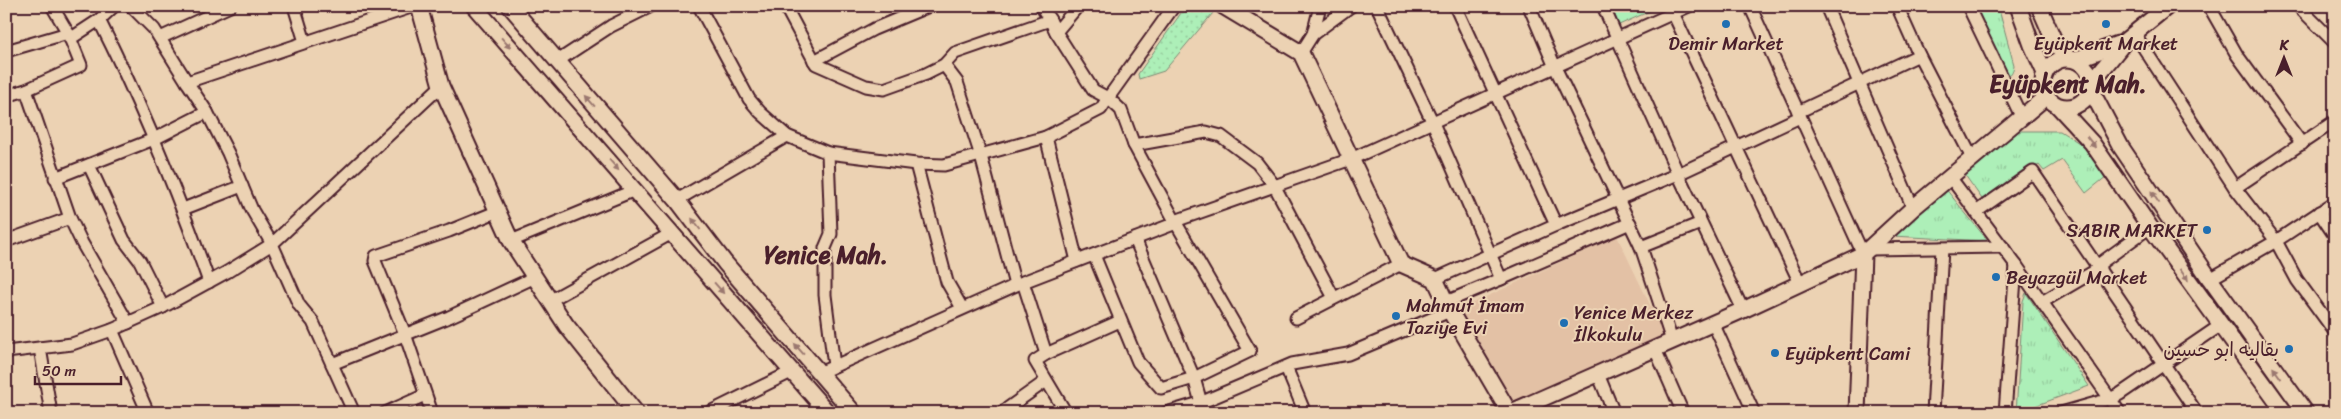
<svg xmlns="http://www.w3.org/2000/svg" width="2341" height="419" viewBox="0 0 2341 419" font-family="Sriracha,'Playpen Sans Arabic',sans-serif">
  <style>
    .built { fill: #e3c1a5 }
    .grass { fill: url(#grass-dots); stroke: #7c8772 }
    .park { fill: url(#park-tufts); stroke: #7c8772 }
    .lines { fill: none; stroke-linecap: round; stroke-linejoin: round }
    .street-casing { stroke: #4a1f2b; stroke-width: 15 }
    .secondary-casing { stroke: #4a1f2b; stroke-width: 19 }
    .street { stroke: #ecd2b3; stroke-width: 11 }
    .secondary { stroke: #ecd2b3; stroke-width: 15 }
    .oneway { fill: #9b786f }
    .poi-dot { fill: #1f6fb2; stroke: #ecd2b3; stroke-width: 2 }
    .labels { text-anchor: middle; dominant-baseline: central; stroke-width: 4; stroke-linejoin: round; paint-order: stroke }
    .poi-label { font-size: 19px; fill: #4a1f2b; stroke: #ecd2b3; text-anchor: start }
    .district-label { font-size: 24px; font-weight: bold; fill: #4a1f2b; stroke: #ecd2b3 }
  </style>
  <defs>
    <pattern id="grass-dots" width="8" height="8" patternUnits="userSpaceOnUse" patternTransform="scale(1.25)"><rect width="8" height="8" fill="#adefb8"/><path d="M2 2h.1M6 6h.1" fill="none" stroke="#96cc9e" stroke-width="1.8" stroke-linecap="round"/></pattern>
    <pattern id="park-tufts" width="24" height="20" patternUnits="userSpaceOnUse" patternTransform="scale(1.25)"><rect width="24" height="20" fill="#adefb8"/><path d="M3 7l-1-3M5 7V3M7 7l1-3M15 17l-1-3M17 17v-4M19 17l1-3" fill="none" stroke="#96cc9e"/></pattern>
  </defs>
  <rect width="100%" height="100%" fill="#ecd2b3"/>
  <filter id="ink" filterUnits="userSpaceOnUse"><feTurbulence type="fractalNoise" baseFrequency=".02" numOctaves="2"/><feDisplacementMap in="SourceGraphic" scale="10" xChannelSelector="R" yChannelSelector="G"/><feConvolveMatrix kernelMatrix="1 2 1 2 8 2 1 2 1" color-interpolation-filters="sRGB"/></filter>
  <g filter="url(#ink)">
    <polygon class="built" points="1617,236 1666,338 1513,407 1460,309"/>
    <polygon class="grass" points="1186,6 1203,6 1213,13 1164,71 1139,79 1138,74"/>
    <g class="park">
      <polygon points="1611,6 1661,6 1619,25"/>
      <path d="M1974,6H1998L2014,65C2013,72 2011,75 2005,77Z"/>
      <polygon points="2016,131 2060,131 2089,149 2107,176 2086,193 2062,160 2044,171 2039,165 1984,202 1965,175"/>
      <polygon points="1945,188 1988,241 1892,236"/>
      <polygon points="2026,293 2089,386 2016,413 2023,301"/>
    </g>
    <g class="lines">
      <g class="street-casing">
        <g id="street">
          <polyline points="131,6 154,29 187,82"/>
          <polyline points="294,6 305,42"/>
          <polyline points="699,6 749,99 760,112 787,136 828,153 916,164 944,165 1046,137"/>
          <polyline points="785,6 816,64 866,86 884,89 926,74 944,65 955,53 1050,20 1056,32 1078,6"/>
          <polyline points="1041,6 1050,20"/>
          <polyline points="1377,6 1433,123 1501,279 1446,302"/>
          <polyline points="1529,6 1555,67 1641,247 1672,341"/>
          <polyline points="1603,6 1678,174 1743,310"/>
          <polyline points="1750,6 1863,254"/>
          <polyline points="1826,6 1913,208"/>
          <polyline points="1897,6 1919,55"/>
          <polyline points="1968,6 2021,116"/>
          <polyline points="2209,6 2237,55 2302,144"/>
          <polyline points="2298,6 2335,43"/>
          <polyline points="1673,13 1800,283"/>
          <path d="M99,20C142,105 177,192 209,282"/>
          <polyline points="1056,32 1093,90 1108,98 1174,6"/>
          <polyline points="2134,33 2235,188 2276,241 2297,280 2335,332"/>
          <polyline points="1313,34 1320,6"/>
          <polyline points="160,38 230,6"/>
          <polyline points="70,39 99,20 114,6"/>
          <polyline points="6,51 68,33"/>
          <polyline points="1301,53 1313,34 1351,6"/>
          <polyline points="814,61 874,29 929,6"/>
          <polyline points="556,62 611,26 651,6"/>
          <polyline points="944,65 957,82 981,156 1015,285"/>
          <polyline points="6,96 26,90 81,65 68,33 52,6"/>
          <polyline points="1798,112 1919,55 1972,158"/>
          <polyline points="1134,145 1206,132 1221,136 1257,163 1274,185 1334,298"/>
          <polyline points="828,153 831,234 825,248 825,295 834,366"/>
          <polyline points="916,164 947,282 962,308"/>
          <polyline points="89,165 124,240 140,261 163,307"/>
          <polyline points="1950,177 2016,265 2120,413"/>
          <polyline points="55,178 154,139 207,112"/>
          <polyline points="2235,188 2335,121"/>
          <polyline points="677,200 787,136"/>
          <polyline points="183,209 242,186"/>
          <polyline points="1976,212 2033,172 2197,413"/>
          <polyline points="2319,212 2335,236"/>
          <polyline points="70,218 82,243 128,323"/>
          <polyline points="1175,221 1351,159 1689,6"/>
          <polyline points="1556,225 1678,174 1800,117"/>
          <polyline points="1135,239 1194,378 1204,413"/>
          <polyline points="6,241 70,218 26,90"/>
          <polyline points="511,241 635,190"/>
          <polyline points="1641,247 1701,223"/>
          <polyline points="1869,249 2003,247"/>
          <polyline points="1077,261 1046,137 1101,109 1108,98 1121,110 1134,145 1176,223"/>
          <polyline points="2098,265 2150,227"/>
          <polyline points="1435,279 1556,225 1455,6"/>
          <polyline points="1501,279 1630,223"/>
          <polyline points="2210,279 2276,241 2335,202"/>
          <polyline points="1023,282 1046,354 1035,361 1066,413"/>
          <polyline points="549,301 672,233"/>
          <polyline points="2042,302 2100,268"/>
          <polyline points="1296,318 1401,264"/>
          <polyline points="1713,323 1754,413"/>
          <polyline points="112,330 148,413"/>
          <polyline points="40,348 51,413"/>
          <polyline points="1655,349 1683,413"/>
          <polyline points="6,352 72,344 112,330 163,307 227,272 272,244 441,86"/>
          <polyline points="1046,354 1120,321"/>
          <polyline points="332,364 449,317 533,278"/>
          <polyline points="1286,367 1305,413"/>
          <polyline points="819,373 1023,282 1176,223 1250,351 1194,378 1161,388 1138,362 1094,255"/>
          <polyline points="1598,374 1614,413"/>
          <polyline points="354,413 313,322 299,305 272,244 252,210 228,153 207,112 187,82 414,6"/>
          <polyline points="385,413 425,395"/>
          <polyline points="432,413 405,334 375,261 376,256 449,231 496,212"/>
          <polyline points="708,413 793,371"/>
          <polyline points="1001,413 1046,381"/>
          <polyline points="1166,413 1200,403 1292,364 1348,354 1450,311"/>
          <polyline points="1933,413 1942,248"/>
          <polyline points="2005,413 2016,265"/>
          <polyline points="2061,413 2110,399 2120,394 2221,325"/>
        </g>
      </g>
      <g class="secondary-casing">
        <g id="secondary">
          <polyline points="419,6 441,86 511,241 566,325 636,413"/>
          <polyline points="474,6 828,413"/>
          <polyline points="510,6 677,200 725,263 854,413"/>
          <polyline points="1223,6 1301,53 1401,264 1435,279 1450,311 1509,412"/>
          <polyline points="2018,6 2032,45 2045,73"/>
          <polyline points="2039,6 2056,45 2069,59"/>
          <circle cx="2067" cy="83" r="24"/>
          <polyline points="2075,60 2118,44"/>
          <polyline points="2092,82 2126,40 2168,6"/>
          <polyline points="2091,90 2121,147 2210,279 2306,413"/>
          <polyline points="2058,106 2092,143 2150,227 2285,413"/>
          <polyline points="1509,413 1743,310 1863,254"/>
          <polyline points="1857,413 1863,254 1913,208 2047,96"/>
        </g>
      </g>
      <use href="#street" class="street"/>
      <use href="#secondary" class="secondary"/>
    </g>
    <defs><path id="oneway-solid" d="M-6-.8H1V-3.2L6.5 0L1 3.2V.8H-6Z" transform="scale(1.25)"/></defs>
    <g class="oneway">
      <use href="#oneway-solid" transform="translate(506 43) rotate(49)"/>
      <use href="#oneway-solid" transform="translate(590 101) rotate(-131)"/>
      <use href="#oneway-solid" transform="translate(2091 142) rotate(52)"/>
      <use href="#oneway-solid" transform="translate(614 165) rotate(49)"/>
      <use href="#oneway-solid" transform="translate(2155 197) rotate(-124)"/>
      <use href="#oneway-solid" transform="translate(696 224) rotate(-127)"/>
      <use href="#oneway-solid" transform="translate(2184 275) rotate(54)"/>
      <use href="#oneway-solid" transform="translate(719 288) rotate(49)"/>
      <use href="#oneway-solid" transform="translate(799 349) rotate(-131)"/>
      <use href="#oneway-solid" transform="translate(2277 373) rotate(-126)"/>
    </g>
  </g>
  <g class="poi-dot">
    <circle cx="1726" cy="24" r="5"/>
    <circle cx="2106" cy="24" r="5"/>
    <circle cx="2207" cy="230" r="5"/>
    <circle cx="1996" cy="277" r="5"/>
    <circle cx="1396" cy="316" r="5"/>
    <circle cx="1564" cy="323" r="5"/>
    <circle cx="2289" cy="349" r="5"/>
    <circle cx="1775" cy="353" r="5"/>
  </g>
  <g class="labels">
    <g class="poi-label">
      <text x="1726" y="43" text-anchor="middle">Demir Market</text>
      <text x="2106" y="43" text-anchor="middle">Eyüpkent Market</text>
      <text x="2197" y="230" text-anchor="end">SABIR MARKET</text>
      <text x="2006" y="277">Beyazgül Market</text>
      <text x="1406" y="305">Mahmut İmam<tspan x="1406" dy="22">Taziye Evi</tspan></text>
      <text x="1574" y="312">Yenice Merkez<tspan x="1574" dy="22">İlkokulu</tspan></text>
      <text x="2279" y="349" text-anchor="end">بقاليه ابو حسين</text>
      <text x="1785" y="353">Eyüpkent Cami</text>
    </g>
    <g class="district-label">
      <text x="2068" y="84">Eyüpkent Mah.</text>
      <text x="826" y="255">Yenice Mah.</text>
    </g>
  </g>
  <rect width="2341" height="419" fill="none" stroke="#ecd2b3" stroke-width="25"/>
  <rect x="12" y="12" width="2316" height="394" fill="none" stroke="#4a1f2b" stroke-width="2" filter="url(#ink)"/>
  <g transform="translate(2284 58)" stroke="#ecd2b3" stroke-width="4" paint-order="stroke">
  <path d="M0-4L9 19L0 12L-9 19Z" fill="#4a1f2b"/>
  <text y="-8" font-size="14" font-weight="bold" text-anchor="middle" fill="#4a1f2b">K</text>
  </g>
  <path d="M35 376v8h86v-8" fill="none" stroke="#4a1f2b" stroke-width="2.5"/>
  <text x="42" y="376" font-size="15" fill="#4a1f2b" stroke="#ecd2b3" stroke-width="4" paint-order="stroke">50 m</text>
</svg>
